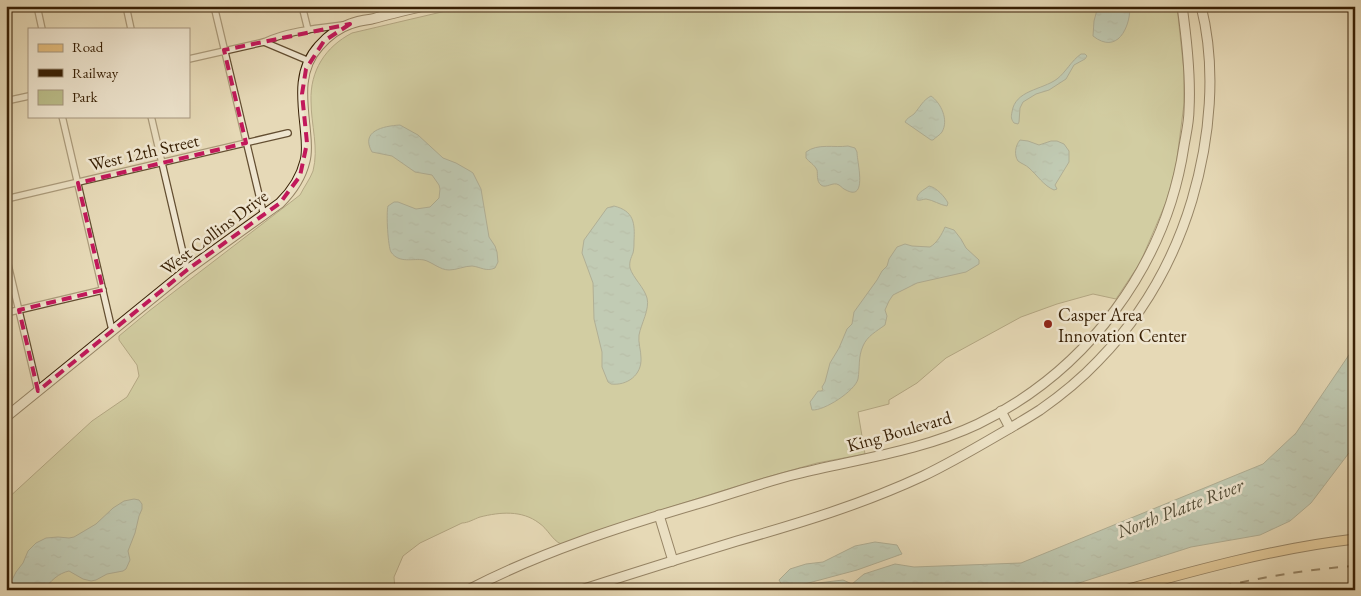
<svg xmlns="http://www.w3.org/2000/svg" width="1361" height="596" viewBox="0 0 1361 596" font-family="'EB Garamond',serif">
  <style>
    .green { fill: #bbbe8a; stroke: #796e47 }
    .water { fill: url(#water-ripples); stroke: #707c6c }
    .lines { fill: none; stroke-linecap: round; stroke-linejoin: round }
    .street-casing { stroke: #634e31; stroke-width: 8 }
    .secondary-casing { stroke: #371f04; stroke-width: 11 }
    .primary-casing { stroke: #371f04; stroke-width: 11 }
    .street { stroke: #efe6d0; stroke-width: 5.5 }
    .secondary { stroke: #efe6d0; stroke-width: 9 }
    .primary { stroke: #e3bc7c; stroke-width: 9 }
    .rail { stroke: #371f04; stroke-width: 2; stroke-dasharray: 9 9; stroke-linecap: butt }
    .marked { fill: none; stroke: #c2185b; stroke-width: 4; stroke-dasharray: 10 6; stroke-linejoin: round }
    .poi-dot { fill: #8f2418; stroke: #efe6d0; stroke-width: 2 }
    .labels { text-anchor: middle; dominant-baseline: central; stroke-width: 5; stroke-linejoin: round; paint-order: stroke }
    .street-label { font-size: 18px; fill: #371f04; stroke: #efe6d0 }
    .poi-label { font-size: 18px; fill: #371f04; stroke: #efe6d0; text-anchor: start }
    .water-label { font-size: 19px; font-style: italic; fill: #544e38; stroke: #efe6d0 }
  </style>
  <defs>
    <pattern id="water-ripples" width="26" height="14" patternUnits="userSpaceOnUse" patternTransform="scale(1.25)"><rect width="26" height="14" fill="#96bab2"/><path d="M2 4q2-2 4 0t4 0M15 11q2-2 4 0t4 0" fill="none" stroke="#829f97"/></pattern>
  </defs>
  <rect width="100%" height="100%" fill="#e6d9b7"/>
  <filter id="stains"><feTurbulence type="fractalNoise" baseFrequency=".004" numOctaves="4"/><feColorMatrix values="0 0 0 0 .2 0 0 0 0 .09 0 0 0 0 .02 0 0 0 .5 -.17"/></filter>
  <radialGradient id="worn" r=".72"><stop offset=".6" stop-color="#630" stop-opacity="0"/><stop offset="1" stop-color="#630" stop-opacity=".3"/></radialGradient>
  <path class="green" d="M467,6H1177L1184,72V104L1176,166L1167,200L1140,263L1116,299L1093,294L1057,304L1021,317L946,358L917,383L889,400V404L858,412L865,454L817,463L760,479L645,515L561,544C552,540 548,529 539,523C522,510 500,512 480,517C474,519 468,523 462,523L420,543L403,556L394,577L395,590H6V500L92,421L127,397L139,376L137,365L119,340V336L149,311L300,195C304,187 310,179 313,171C319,148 311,125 311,101C310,71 325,47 352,33Z"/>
  <g class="water">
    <path d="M1098,6L1130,7C1130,28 1117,55 1093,36L1094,21Z"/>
    <path d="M1081,54H1085L1087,56L1085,59L1074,65L1066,79L1049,90L1036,94L1023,102L1020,108L1019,122L1018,124L1014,123C1011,119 1011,117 1012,112C1015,90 1042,90 1057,79C1066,72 1071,61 1081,54Z"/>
    <path d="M931,96C941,103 949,120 942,132C940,135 936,137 933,140H931L905,122C907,118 910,117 914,114C920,107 923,100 931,96Z"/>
    <path d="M400,125L418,135L443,158L456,163L470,171L473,173L481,189L489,237L495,246L497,252L498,262L495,268C486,272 481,267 472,266C464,266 457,270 449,270C440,270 432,262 424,260C413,258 399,264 391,252C388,247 386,213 388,206L394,202H398L416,209L430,207L439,198L440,189L439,185L432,175L415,172L392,156L372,152C360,131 383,126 400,125Z"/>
    <path d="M1020,140L1028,141L1039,145L1051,141H1057L1064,144L1069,151V162L1055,185L1057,189L1054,190C1044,186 1037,175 1029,168C1026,165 1022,164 1018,161C1014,155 1015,146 1020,140Z"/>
    <path d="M848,146L855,148L857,152C857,162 868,202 846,190C843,189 842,187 839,185C833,181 826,189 821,185C816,181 818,174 817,170C814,164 809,162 806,158V152C818,143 834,148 848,146Z"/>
    <path d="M929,186C936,187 945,197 948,203L947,206C940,205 933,200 926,199C923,199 920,201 917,200C916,193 924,190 929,186Z"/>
    <path d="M614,206C634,211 635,223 634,241C634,245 634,249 633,253C631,258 629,262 630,268C633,278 644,287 647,298C650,309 641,324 639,335C638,343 641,350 641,358C642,375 627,386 611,384L608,382L602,367V352L594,319L593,283L582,253L584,240L607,208Z"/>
    <path d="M945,227L954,230L961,239L966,248L979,260V264L966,272L917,283L893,295L889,301L885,310L887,316L885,325C877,331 867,336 863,346C858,357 860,367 858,379C855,391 824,411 812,410L810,402L818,391H821L823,390L822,387L825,382L830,363L839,348L847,329L852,324L854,312L877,280L882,271L887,266L889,259L897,247L905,244L912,246L930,247C937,243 942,234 945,227Z"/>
    <polygon points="1355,346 1355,445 1311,503 1290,521 1260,535 1191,547 1057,590 749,590 761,586 783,587 779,580 790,569 806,564 823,562 855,546 875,542 897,545 902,554 857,570 801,585 843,580 852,584 864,574 895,564 914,567 1021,563 1263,464 1296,433"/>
    <path d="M134,499L139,500L142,504V509L139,516L135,533L128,551L130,560L126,569L123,571L107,574L96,580L91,581L83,579L69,571C59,573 50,581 44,590H6V587L12,580L16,572L23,563L28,551L36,543L46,538L58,537L69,538L74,537L96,524L113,508L124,501Z"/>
  </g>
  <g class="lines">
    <g class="street-casing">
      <g id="street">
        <polyline points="37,6 42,29"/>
        <polyline points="126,6 131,29"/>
        <polyline points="214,6 264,216"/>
        <polyline points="302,6 308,30"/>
        <polyline points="264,42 309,61"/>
        <path d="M189,59L264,42C287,31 318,28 343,25"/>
        <polyline points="6,101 29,96"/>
        <polyline points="62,116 112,330"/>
        <polyline points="151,116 187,270"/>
        <polyline points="6,199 288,133"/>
        <polyline points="6,256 38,391"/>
        <polyline points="6,313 103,290"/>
      </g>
    </g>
    <g class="secondary-casing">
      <g id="secondary">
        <polyline points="1001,411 1010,428"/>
        <path d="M6,417L187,270L280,203C292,191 301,178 305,161C308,150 306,138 305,126C302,98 298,69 319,46C327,37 338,28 350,24C357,21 365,20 372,19C390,14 407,10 424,6"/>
        <polyline points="659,515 673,561"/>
        <path d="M468,590C541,552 619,527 697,504C731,494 764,482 797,474C858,459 921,451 978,424C1087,371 1166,266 1184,146C1186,134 1189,122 1189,110C1191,75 1187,41 1182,6"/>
        <path d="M581,590C633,573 685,557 737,541C800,523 863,504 923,476C948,464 974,449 998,435C1012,427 1026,419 1040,410C1060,396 1081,379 1098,361C1142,316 1174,260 1192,200C1210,139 1217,69 1201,6"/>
      </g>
    </g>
    <g class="primary-casing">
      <path id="primary" d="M1125,590C1200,569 1277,548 1355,539"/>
    </g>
    <use href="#street" class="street"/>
    <use href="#secondary" class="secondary"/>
    <use href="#primary" class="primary"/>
    <g class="rail">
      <path d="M1205,590C1254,579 1305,569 1355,566"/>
      <polyline points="1326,590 1355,586"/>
    </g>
  </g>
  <path d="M0 0H1361V596H0ZM350,24L324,41L306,69L302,94L307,143L300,176L280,203L187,270L38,391L19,310L103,290L78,183L246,143L224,50Z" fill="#e6d9b7" fill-opacity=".55" fill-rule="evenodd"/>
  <path class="marked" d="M350,24L324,41L306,69L302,94L307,143L300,176L280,203L187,270L38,391L19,310L103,290L78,183L246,143L224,50Z"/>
  <circle class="poi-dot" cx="1048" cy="324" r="5"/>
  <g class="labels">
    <g class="street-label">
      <text transform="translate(144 152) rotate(-13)">West 12th Street</text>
      <text transform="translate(214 232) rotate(-37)">West Collins Drive</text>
      <text transform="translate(899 431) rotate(-16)">King Boulevard</text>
    </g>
    <g class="poi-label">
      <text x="1058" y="314">Casper Area<tspan x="1058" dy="21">Innovation Center</tspan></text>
    </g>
    <g class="water-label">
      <text transform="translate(1180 508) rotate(-21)">North Platte River</text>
    </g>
  </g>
  <rect width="1361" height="596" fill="none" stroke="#e6d9b7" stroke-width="25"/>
  <rect x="8" y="8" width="1346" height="581" fill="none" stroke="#371f04" stroke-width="2.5"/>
  <rect x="12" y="12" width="1336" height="571" fill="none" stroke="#371f04"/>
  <rect x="28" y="28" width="162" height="90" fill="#efe6d0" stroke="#a5967e"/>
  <rect x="38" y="44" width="25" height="8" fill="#e3bc7c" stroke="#a5967e"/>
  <text x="72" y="52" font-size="15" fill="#371f04">Road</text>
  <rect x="38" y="69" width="25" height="8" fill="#371f04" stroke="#a5967e"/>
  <text x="72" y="78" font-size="15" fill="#371f04">Railway</text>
  <rect x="38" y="90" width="25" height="15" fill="#bbbe8a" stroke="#a5967e"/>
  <text x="72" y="102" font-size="15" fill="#371f04">Park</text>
  <rect width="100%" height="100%" filter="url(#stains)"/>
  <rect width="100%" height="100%" fill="url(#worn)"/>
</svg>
